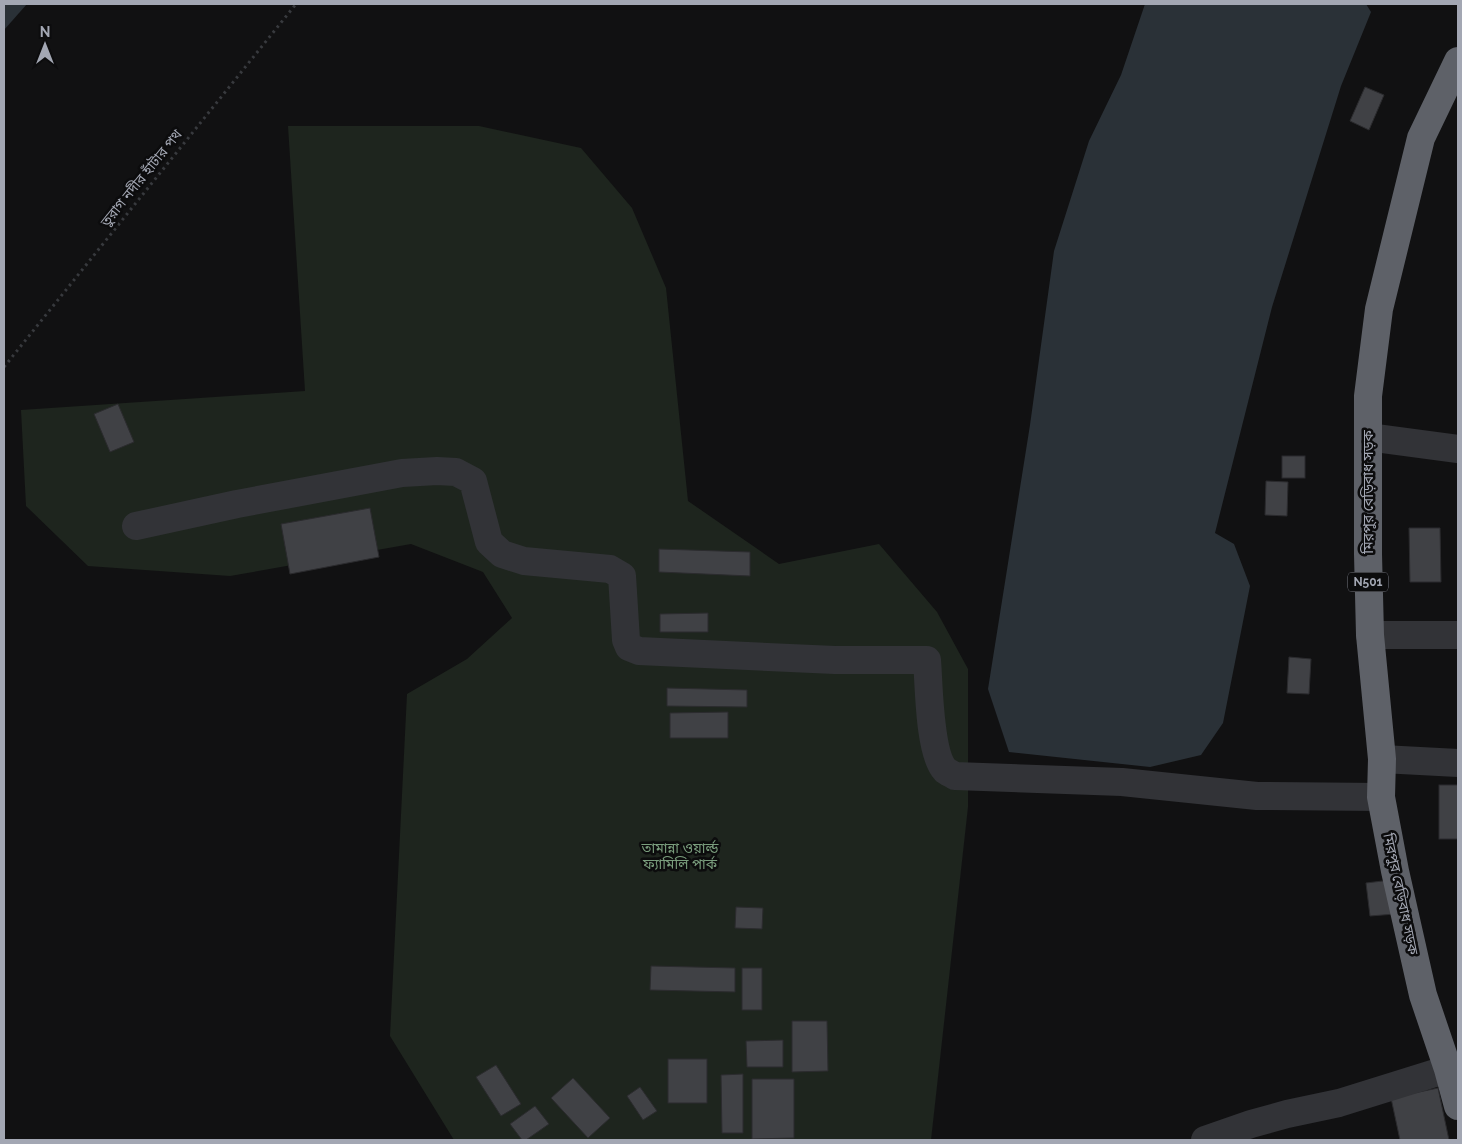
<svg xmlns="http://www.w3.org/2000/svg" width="1462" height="1144" viewBox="0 0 1462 1144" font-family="Raleway,'Noto Sans Bengali',sans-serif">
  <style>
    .green { fill: #1e251e }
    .water { fill: #2a3137 }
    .building { fill: #404145; stroke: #2b2b2e }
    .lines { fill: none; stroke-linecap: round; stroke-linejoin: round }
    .path { stroke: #383a3e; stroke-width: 3; stroke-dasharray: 2.5 4; stroke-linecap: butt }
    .minor { stroke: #323337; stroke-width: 28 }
    .highway { stroke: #5e6168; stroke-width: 28 }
    .labels { text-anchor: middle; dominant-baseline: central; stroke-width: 5; stroke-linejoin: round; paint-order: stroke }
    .shield { fill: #0c0c0d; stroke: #767881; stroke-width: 1 }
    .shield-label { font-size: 12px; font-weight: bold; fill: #a3a7b3 }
    .street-label { font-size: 14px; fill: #a3a7b3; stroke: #0c0c0d }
    .park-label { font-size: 14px; fill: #7a9d7d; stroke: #0c0c0d }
  </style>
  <rect width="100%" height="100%" fill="#111112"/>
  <polygon class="green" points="288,126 479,126 581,148 632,208 666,288 688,501 779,564 879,544 937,612 968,669 968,807 931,1140 454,1140 390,1036 407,694 467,659 512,618 483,572 411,544 230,576 88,566 26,506 21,410 305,391"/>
  <g class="water">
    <polygon points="4,4 27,4 4,30"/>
    <polygon points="1145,4 1366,4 1371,12 1341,86 1272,307 1215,533 1234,544 1250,586 1223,723 1201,755 1150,767 1009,752 988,689 1030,425 1054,251 1089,141 1121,75"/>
  </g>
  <g class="building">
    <polygon points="1365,87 1384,95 1369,130 1350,121"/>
    <polygon points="118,404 134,442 110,452 94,414"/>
    <rect x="1282" y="456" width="23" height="22"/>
    <polygon points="1266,481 1288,482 1287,516 1265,515"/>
    <polygon points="370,508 379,557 290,574 281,524"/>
    <polygon points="1409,528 1440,528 1441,582 1410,582"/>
    <polygon points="659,549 750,552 750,576 659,572"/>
    <polygon points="708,613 708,632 660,632 660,614"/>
    <polygon points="1289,657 1311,659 1309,694 1287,693"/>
    <polygon points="667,688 747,690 747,707 667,706"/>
    <polygon points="728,712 728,738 670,738 670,713"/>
    <rect x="1439" y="785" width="19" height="54"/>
    <polygon points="1391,880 1395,914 1370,916 1366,883"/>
    <polygon points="736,907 763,908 762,929 735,928"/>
    <polygon points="651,966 735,968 735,992 650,990"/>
    <rect x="742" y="968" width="20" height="42"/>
    <polygon points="792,1021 827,1021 828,1071 792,1072"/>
    <polygon points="783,1040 783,1067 747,1067 746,1041"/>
    <rect x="668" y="1059" width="39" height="44"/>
    <polygon points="496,1065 521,1104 501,1116 476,1077"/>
    <polygon points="743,1074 743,1133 722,1133 721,1075"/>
    <polygon points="573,1078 610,1118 588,1138 551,1098"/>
    <polygon points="752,1079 794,1079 794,1138 752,1139"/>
    <polygon points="640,1087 657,1111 643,1120 627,1096"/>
    <polygon points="1438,1088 1449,1140 1400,1140 1391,1098"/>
    <polygon points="535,1106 549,1124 526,1140 522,1140 510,1124"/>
  </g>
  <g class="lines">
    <polyline class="path" points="4,367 296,4"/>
    <g class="minor">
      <polyline points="1368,437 1458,449"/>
      <path d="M136,526L237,504L402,473L437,471L456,472L473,481L489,542L502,554L524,561L610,569L622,576L626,640L629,647L639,651L835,660H927C929,684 929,753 945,770C947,772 952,774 955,776L1122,782L1257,796L1381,797"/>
      <polyline points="1370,635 1458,635"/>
      <polyline points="1382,759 1458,763"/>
      <polyline points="1205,1140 1251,1124 1287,1114 1339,1103 1448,1069"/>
    </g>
    <polyline class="highway" points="1458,61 1421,138 1379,309 1368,396 1368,554 1370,635 1382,759 1381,797 1395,871 1423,995 1448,1069 1458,1106"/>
  </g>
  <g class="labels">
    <rect class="shield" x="1348" y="572.5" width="40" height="19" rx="4"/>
    <g class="shield-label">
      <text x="1368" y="582">N501</text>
    </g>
    <g class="street-label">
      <text transform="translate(141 178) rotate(-51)">তুরাগ নদীর হাঁটার পথ</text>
      <text transform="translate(1368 492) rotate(-90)">মিরপুর বেড়িবাধ সড়ক</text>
      <text transform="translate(1401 894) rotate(78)">মিরপুর বেড়িবাধ সড়ক</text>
    </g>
    <g class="park-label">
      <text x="680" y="848">তামান্না ওয়ার্ল্ড<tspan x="680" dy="16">ফ্যামিলি পার্ক</tspan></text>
    </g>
  </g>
  <rect width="1462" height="1144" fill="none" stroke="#a3a7b3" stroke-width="10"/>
  <g transform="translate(45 45)" stroke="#0c0c0d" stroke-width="4" paint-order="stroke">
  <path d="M0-4L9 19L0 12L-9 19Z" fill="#a3a7b3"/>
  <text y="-8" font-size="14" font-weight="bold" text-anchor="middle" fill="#a3a7b3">N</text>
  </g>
</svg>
